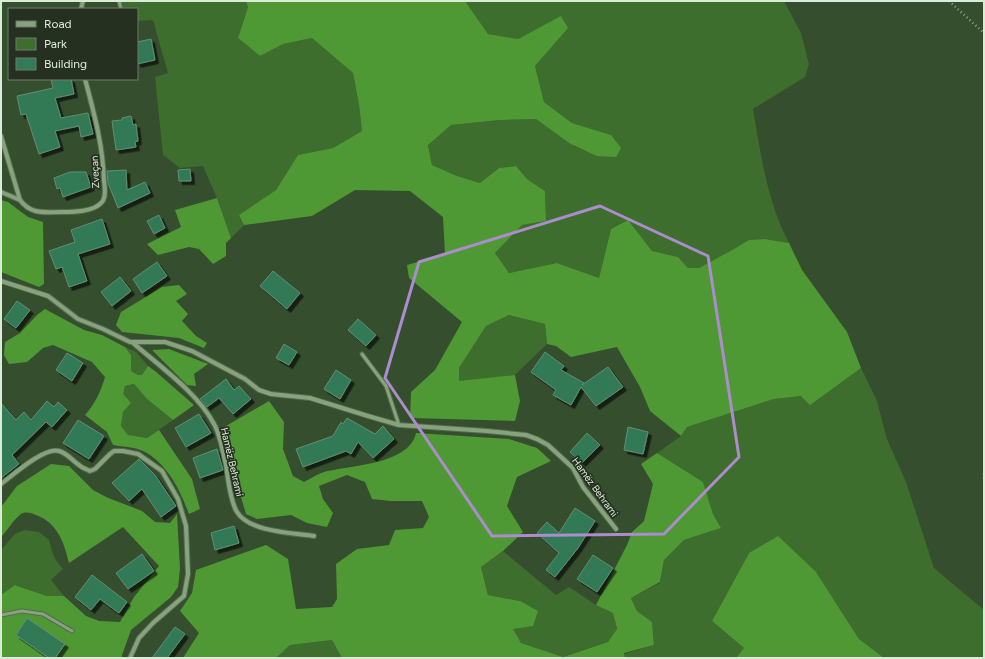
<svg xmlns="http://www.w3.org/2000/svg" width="985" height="659" viewBox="0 0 985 659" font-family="Figtree,sans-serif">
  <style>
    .green { fill: #3d6e2d }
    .forest { fill: #4f9935 }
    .building { fill: #337a56; stroke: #628e75; filter: url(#shadow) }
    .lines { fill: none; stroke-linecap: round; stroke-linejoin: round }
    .service-casing { stroke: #556b4f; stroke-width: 5 }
    .minor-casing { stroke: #556b4f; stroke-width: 6 }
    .path { stroke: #90a38a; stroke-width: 2.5; stroke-dasharray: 1 3; stroke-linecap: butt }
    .service { stroke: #86a37e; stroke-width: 3 }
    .minor { stroke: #86a37e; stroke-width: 4 }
    .marked { fill: none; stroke: #ac8ccc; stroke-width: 3; stroke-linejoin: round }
    .labels { text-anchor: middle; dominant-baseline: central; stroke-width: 3.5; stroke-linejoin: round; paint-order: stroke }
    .street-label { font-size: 10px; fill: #dcebd8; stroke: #253021 }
  </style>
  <defs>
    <filter id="shadow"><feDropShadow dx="3.5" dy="3.5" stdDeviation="0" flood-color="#0009"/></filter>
  </defs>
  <rect width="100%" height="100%" fill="#354e2d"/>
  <g class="green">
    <polygon points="120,1 246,1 248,7 238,38 260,56 283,44 312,38 353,73 359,105 362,131 333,148 298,155 276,190 239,215 244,225 231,238 217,198 203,166 180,168 163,155 155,77 168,73 153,20 137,21 137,9 122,9"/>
    <path d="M465,1H784L801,33L809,64L805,77L753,109C761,155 767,201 789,243L765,239L749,240L735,249L699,268H688L678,257L652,251L628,220L611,229L599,278L557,263L509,273L495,253L522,225L546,221L545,191L527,179L516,166L499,168L480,183L457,176L432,165L428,144L451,125L500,120L536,119L569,143L611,135L572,123L544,102L535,66L567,28L561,17L518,39L488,34Z"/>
    <polygon points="509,315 545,324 547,344 515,375 459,382 459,368 486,326"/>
    <polygon points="125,347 136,352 148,366 142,375 138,375 131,371 131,355"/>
    <polygon points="861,368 877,401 887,439 906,482 934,568 984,610 984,658 884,658 859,639 816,572 749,553 712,621 744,648 736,658 625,658 624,654 654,645 652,622 637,611 631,598 660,583 664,560 684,540 721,528 713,514 703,482 657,453 681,436 687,427 774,399 801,396 843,380"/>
    <polygon points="134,384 147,399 173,420 147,438 128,435 121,427 123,412 131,403 122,394 125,386"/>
    <path d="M24,530L39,532L49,540C52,552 54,560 63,569L51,580L64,596H47L16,585L1,595V550L15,534Z"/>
    <polygon points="503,551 556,595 569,587 596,605 613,613 617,629 608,642 562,657 521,643 512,629 520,601 488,595 481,567"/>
    <polygon points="332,640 342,658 276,658 290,645"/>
  </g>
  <g class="forest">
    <polygon points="246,1 465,1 488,34 518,39 561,16 568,28 535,66 544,102 572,123 611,135 621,148 616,157 597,156 569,143 536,119 500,120 451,125 428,145 432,165 457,176 480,183 499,168 516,166 527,179 545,191 546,221 522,225 495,253 509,273 557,263 599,278 611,229 628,220 652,251 678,257 688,268 699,268 734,249 749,240 765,239 789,243 802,270 847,332 861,368 810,405 801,396 774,399 687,427 681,436 650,411 640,387 617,347 571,357 556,346 547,344 545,324 509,315 486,326 459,368 459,381 515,375 520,401 515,421 410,418 411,392 435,370 462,322 409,278 407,265 445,254 443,217 410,191 355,190 312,216 244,225 239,215 276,190 298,155 333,148 362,131 359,105 353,73 312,38 283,44 260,56 238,38 248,7"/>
    <polygon points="217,198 231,238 226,243 226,256 213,264 199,249 189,247 158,255 147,244 181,227 175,210"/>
    <polygon points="1,200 8,202 28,217 43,222 44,284 39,287 1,272"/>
    <polygon points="179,285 187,294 176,301 188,314 182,321 196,336 207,343 204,348 179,338 122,332 116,325 121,312 162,287"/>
    <path d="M45,309L84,330L102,335L125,347L131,355V371L138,375H142L148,366L155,371L194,405L173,420L147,399L134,384L125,386L123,394L131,403L123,412L121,426L128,435L147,438L159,430L192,479L200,509L189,514C180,490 169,467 147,453C137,447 124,447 113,445L107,432L85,415C95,404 101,391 105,377L92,362L53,345L43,348L27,362L9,364L4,355L5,342L20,333L37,315Z"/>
    <polygon points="169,349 208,364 194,374 196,386 187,385 152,350"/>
    <path d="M269,401L284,422L283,449L293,476L304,482C310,479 317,474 324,472C350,465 409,465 416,433L509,439L537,448L551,461L517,477L507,506L523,532L503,551L481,567L488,595L520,601L538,611L533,626L513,629L521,643L563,657L608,642L617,629L613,613L596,605L627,545L632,532L644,521L653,484L641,464L657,453L703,482L713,514L721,528L684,540L664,560L660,582L631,598L637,611L652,622L654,645L624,653L625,658H342L332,640L290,645L276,658H183L199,633L180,611L192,593L196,570L266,545L288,559L296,609L332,607L337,599L336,564L357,549L389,545L395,530L423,528L429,517L422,501H391L372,499L365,482L347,475L319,486L323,499L333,513L327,527L307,523L291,515L257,519L246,514L221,429Z"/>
    <path d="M51,464L69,466L93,490L106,497L142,511L155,522L170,523L177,514L180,569L178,587L171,597L131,630L122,655V658H1V595L15,585L47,596H64L86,616L99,621L120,622L134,597L159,566L123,527L69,563C64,543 58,523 36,515C31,513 26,511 21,514C13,520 8,530 1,537V507L17,486Z"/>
    <polygon points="778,536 816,572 859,639 884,658 736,658 744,648 712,621 749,553"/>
  </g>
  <g class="building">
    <polygon points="151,39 155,60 137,64 137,42"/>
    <polygon points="51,79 71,79 74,94 55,98 61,118 88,113 93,134 81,137 79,126 55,131 60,147 39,154 26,114 21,115 17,96 53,88"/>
    <polygon points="131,116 133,125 136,124 138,141 135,142 136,147 116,150 112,121 122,120 122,118"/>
    <polygon points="190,169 191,181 179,181 178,170"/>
    <polygon points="126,170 127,190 145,182 150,193 118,208 108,183 107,171"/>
    <polygon points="70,172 86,172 91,187 63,197 60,188 57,189 54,178"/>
    <polygon points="159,215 165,228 154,234 147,221"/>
    <polygon points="102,219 110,244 78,254 87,281 69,287 62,267 56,269 49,251 75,242 71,230"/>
    <polygon points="157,262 167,276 142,293 133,279"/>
    <polygon points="273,271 300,293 287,309 260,286"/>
    <polygon points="120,277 131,291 112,306 101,292"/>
    <polygon points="17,301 30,310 16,328 4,319"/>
    <polygon points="358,319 376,335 366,346 348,330"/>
    <polygon points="284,344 297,352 289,365 276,358"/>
    <polygon points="545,352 564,366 561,370 584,383 582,385 608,367 623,387 596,406 581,387 571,405 553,395 556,390 531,372"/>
    <polygon points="67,353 83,363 72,381 56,370"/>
    <polygon points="336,370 351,380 340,399 324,389"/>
    <polygon points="226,379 234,390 239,386 251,399 233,414 219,398 207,407 200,399"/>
    <polygon points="47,401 54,407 58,402 67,410 52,427 46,422 12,455 19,464 1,478 1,403 16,420 24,412 31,420"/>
    <polygon points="199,414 211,433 186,447 175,428"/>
    <polygon points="347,418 375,434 383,426 394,439 373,458 358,442 351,454 346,451 303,467 296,449 333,436 341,422 343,424"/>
    <polygon points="78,420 104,436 89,459 63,443"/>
    <polygon points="628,427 648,432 643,454 624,450"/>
    <polygon points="587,433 600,445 582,463 570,452"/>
    <polygon points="217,449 223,470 200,478 193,458"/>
    <polygon points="139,459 155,475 176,506 161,517 142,489 129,501 112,483"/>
    <polygon points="575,508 595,521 578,548 555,577 546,570 559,553 537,533 547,522 559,533"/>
    <polygon points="234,526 239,543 215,550 211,533"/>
    <polygon points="142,554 154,571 128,589 116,573"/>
    <polygon points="593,555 613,568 597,592 577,579"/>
    <polygon points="92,575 127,602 119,613 100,599 91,610 75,597"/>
    <polygon points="27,618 65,644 55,658 49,658 16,635"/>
    <polygon points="175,627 185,634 167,658 152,658"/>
  </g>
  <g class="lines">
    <g class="service-casing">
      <g id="service">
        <polyline points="119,1 121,9"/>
        <polyline points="362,354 386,386 399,425"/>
        <polyline points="1,615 22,611 43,614 72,631"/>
      </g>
    </g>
    <g class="minor-casing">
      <g id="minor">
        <polyline points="81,9 83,1"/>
        <path d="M1,136L20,200C31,215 45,212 61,212C73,212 94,212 102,202C106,197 105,187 104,181C103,145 94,113 85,79"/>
        <polyline points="1,192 20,200"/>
        <polyline points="1,281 48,296 78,319 103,329 130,342 165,342 192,351 245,379 259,390 271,394 310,398 368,416 399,425 487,431 526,435 537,439 548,445 573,468 583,487 616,529"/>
        <path d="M132,342C158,365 198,393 214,424C220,434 223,453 226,465C228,478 230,501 237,512C249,532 293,533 314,536"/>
        <path d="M1,484C13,475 44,447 59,451C67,453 73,461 79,465C82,468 86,469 90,471L95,469L110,454L114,451H123L138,454L162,471L178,499L186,526L188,574L184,596L153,623L139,638L130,658"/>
      </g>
    </g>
    <g class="path">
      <polyline points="949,1 984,33"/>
      <polyline points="984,474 984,481"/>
    </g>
    <use href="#service" class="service"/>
    <use href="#minor" class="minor"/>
  </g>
  <path class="marked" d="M600,206L708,256L739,457L664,534L492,536L385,378L419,262Z"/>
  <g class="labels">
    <g class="street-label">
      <text transform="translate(95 172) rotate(-93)">Zveçan</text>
      <text transform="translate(232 462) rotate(77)">Hamëz Behrami</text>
      <text transform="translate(595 487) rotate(54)">Hamëz Behrami</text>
    </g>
  </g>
  <rect width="985" height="659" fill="none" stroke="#dcebd8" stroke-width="4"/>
  <rect x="8" y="8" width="130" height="72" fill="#253021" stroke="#6e7b6a"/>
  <rect x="16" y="21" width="20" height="6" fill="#86a37e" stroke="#6e7b6a"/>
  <text x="44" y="28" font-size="12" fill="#dcebd8">Road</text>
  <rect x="16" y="38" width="20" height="12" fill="#3d6e2d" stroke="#6e7b6a"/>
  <text x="44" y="48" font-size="12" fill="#dcebd8">Park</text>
  <rect x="16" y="58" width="20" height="12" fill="#337a56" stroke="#6e7b6a"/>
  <text x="44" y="68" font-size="12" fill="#dcebd8">Building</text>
</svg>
